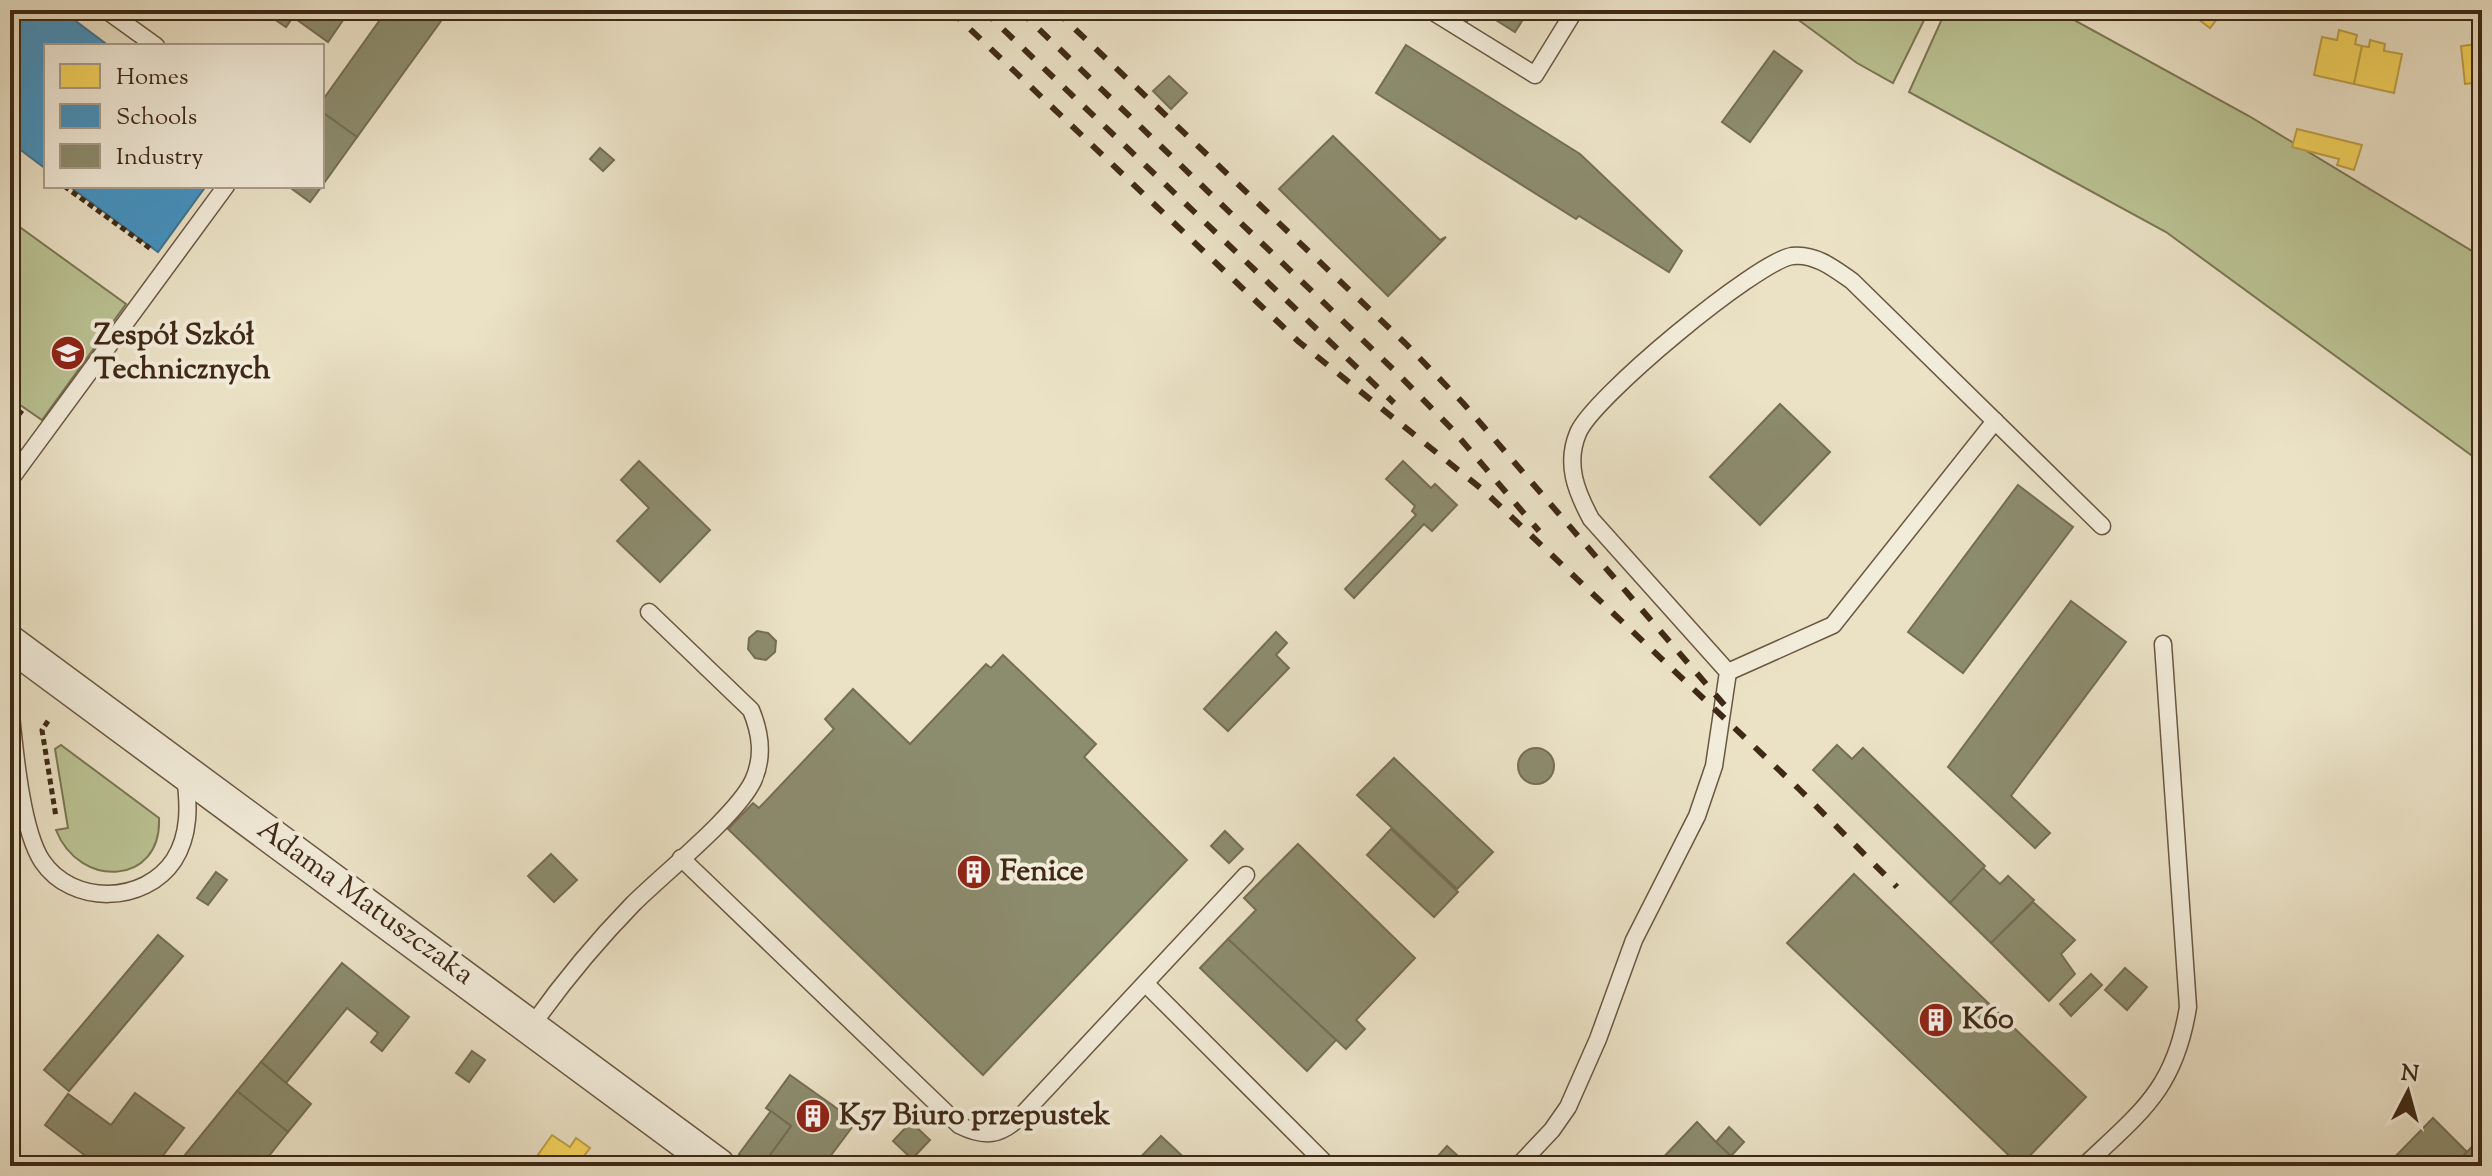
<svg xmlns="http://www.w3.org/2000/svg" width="2492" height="1176" viewBox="0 0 2492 1176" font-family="'Sorts Mill Goudy',serif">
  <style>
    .green { fill: #bac293; stroke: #7c7654; stroke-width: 2 }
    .homes { fill: #f6d55c; stroke: #bfa147; stroke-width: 2 }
    .schools { fill: #4393c3; stroke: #42738f; stroke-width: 2 }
    .industry { fill: #8c8c6e; stroke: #756e54; stroke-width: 2 }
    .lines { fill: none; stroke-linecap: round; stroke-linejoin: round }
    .lane-casing { stroke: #6a5742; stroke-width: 19 }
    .street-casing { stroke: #6a5742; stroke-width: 37 }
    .path { stroke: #3f2916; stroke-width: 5; stroke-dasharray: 6 4; stroke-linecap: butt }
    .lane { stroke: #f2ecda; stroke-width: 16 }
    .street { stroke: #f2ecda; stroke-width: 34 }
    .rail { stroke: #3f2916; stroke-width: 6; stroke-dasharray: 14 14; stroke-linecap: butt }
    .labels { text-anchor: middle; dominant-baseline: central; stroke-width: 8; stroke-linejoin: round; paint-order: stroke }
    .poi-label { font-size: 30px; font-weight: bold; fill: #3f2916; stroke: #f2ecda; text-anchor: start }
    .street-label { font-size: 30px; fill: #3f2916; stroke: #f2ecda }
  </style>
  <rect width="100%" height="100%" fill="#ebe2c6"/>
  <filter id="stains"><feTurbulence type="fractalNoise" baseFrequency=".0025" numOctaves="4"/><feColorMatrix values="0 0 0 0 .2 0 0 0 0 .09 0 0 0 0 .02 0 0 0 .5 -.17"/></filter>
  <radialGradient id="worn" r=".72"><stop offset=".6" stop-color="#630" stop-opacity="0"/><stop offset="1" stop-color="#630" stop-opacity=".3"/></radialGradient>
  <g class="green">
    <polygon points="1785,10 1929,10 1893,83 1857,63"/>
    <polygon points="1946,10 2056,10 2249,116 2482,257 2482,463 2166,232 1909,92"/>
    <polygon points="10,220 126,304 42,420 10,398"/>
    <path d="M61,745L159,818C162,886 79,889 56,830L68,828L55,749Z"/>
  </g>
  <g class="homes">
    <polygon points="2186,10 2224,10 2210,28"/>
    <polygon points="2339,30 2357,35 2355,44 2362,46 2354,84 2314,75 2322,37 2337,40"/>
    <polygon points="2482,36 2482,82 2465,84 2461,46 2477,44 2477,37"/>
    <polygon points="2370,40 2385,44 2384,51 2402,54 2394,93 2354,84 2362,46 2369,47"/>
    <polygon points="2297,129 2362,145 2354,170 2337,165 2339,159 2292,147"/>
    <polygon points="552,1135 570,1147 576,1138 590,1148 584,1156 598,1166 530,1166"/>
  </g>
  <g class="schools">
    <polygon points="10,10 61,10 109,46 46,46 46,169 10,142"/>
    <polygon points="69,186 206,186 158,252"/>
  </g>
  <g class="industry">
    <polygon points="261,10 350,10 328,42 293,17 286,27"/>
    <polygon points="387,10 425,10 441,21 357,137 322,112 322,101"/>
    <polygon points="1446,10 1474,10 1466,23"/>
    <polygon points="1480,10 1529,10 1515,32"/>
    <polygon points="1406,45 1580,154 1682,251 1669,272 1579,216 1576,219 1376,93"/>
    <polygon points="1774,51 1802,71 1750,142 1722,122"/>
    <polygon points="1169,76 1187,93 1171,109 1153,91"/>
    <polygon points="322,112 357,137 322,186"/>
    <polygon points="1333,136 1440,240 1446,237 1388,296 1279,189"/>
    <polygon points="600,148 614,160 603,171 590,159"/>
    <polygon points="288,186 322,186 310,202"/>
    <polygon points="1780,404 1830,452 1760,525 1710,477"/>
    <polygon points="639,461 710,530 660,582 617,541 649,508 621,480"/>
    <polygon points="1403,461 1431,488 1435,484 1457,505 1432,531 1424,524 1354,598 1345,589 1416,515 1412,511 1415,506 1386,479"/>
    <polygon points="2018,485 2073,527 1963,673 1908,632"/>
    <polygon points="2071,601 2126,642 2011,796 2050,833 2035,848 1948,767"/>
    <polygon points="757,631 768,633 776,641 775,652 766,660 755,658 748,649 749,638"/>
    <polygon points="1276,632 1287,643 1276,655 1289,668 1228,731 1204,709"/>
    <polygon points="1003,655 1096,744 1084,757 1187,860 983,1075 728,829 753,803 759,808 834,729 825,719 853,689 910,744 986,664 991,668"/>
    <polygon points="1837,745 1852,759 1863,748 1985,866 1950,903 1813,770"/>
    <circle cx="1536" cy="766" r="18"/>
    <polygon points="1394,758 1493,852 1457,889 1357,795"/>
    <polygon points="1391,829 1458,892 1434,917 1367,855"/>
    <polygon points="1225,831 1243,849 1229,863 1211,846"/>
    <polygon points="1298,844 1415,958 1356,1020 1365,1029 1346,1049 1228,939 1256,910 1244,898"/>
    <polygon points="551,854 577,880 554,902 528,876"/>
    <polygon points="1983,868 2000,884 2008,876 2034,900 1991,943 1950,903"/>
    <polygon points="216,872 227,880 208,905 197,898"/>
    <polygon points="1854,874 2086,1097 2020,1166 1787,943"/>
    <polygon points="2033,902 2075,940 2061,954 2075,974 2049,1001 1991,943"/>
    <polygon points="158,935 183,956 69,1091 44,1070"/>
    <polygon points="1228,939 1336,1040 1307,1071 1200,968"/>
    <polygon points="342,963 409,1017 382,1051 371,1042 378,1033 347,1008 286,1083 261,1062"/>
    <polygon points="2125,968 2147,987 2127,1010 2105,990"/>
    <polygon points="2091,974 2102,985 2071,1016 2060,1004"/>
    <polygon points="472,1051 485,1060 469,1082 456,1073"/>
    <polygon points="261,1062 311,1104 288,1132 237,1091"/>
    <polygon points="790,1075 856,1122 823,1166 762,1166 791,1126 766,1108"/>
    <polygon points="237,1091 288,1132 261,1166 176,1166"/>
    <polygon points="135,1093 184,1128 155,1166 99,1166 45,1125 68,1094 111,1125"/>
    <polygon points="771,1111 791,1126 762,1166 754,1166 739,1154"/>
    <polygon points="2433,1118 2467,1152 2453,1166 2386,1166"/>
    <polygon points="911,1122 930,1140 912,1159 893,1141"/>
    <polygon points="1697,1122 1716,1142 1742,1166 1655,1166"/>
    <polygon points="1729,1127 1744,1142 1731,1156 1716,1142"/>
    <polygon points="1161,1136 1193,1166 1132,1166"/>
    <polygon points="2482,1136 2482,1166 2453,1166 2467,1152"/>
    <polygon points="1447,1146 1469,1166 1429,1166"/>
  </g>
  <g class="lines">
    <g class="lane-casing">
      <g id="lane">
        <polyline points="106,10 156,46"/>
        <polyline points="1430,10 1535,75 1575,10"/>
        <polyline points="10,480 226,186"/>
        <polyline points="1728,672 1833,625 1995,421"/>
        <path d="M10,705C14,745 21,829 42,861C72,906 145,904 174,860C190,835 189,805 185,776"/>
        <path d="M681,858L959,1125C985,1138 1000,1136 1021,1116L1246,875"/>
        <polyline points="1146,984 1328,1166"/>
        <path d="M531,1027C562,983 596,942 633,904C663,874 736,816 753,781C764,757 761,734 751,710L649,612"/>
        <path d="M1518,1166L1552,1130L1568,1107L1598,1039L1634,940L1697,816L1714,766L1728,672L1591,519C1576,491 1565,464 1578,433C1592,398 1756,262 1792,256C1815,253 1835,269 1852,281L2102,526"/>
        <path d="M2084,1166C2141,1112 2175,1089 2188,1007L2163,644"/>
      </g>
    </g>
    <g class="street-casing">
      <polyline id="street" points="10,643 718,1166"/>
    </g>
    <g class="path">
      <polyline points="64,186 151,249"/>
      <polyline points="10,404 25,416"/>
      <polyline points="48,721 42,730 56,817"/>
    </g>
    <use href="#lane" class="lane"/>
    <use href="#street" class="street"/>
    <g class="rail">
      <polyline points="950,10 1299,342 1483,490 1798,788 1897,887"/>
      <polyline points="983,10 1394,403"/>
      <polyline points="1019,10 1396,372 1452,429 1539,531"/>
      <polyline points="1055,10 1405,343 1463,403 1726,707"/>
    </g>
  </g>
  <defs>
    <g id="school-disc" transform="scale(1.8)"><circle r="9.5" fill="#8f2418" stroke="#f2ecda"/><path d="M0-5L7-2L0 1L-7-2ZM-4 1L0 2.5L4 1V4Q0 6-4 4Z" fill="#fff"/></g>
    <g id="building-disc" transform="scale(1.8)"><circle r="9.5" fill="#8f2418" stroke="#f2ecda"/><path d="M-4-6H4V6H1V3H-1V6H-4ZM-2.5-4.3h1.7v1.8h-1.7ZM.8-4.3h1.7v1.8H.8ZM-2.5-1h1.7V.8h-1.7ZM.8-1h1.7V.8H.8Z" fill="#fff"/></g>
  </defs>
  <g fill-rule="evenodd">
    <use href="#school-disc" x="68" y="353"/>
    <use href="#building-disc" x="974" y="872"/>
    <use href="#building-disc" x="1936" y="1020"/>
    <use href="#building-disc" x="813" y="1116"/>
  </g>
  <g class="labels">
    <g class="poi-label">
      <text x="94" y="336">Zespół Szkół<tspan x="94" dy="34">Technicznych</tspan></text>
      <text x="1000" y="872">Fenice</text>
      <text x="1962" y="1020">K60</text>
      <text x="839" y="1116">K57 Biuro przepustek</text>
    </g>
    <g class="street-label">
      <text transform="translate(365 903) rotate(36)">Adama Matuszczaka</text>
    </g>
  </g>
  <rect width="2492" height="1176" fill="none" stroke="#ebe2c6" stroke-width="40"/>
  <rect x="12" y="12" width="2468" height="1152" fill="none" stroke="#3f2916" stroke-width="4"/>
  <rect x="20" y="20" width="2452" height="1136" fill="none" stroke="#3f2916" stroke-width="2"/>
  <rect x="44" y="44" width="280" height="144" fill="#f2ecda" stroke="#aa9e8c" stroke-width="2"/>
  <rect x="60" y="64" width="40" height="24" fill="#f6d55c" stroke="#aa9e8c" stroke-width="2"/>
  <text x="116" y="84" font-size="24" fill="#3f2916">Homes</text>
  <rect x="60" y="104" width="40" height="24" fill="#4393c3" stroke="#aa9e8c" stroke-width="2"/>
  <text x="116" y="124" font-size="24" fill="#3f2916">Schools</text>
  <rect x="60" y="144" width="40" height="24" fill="#8c8c6e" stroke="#aa9e8c" stroke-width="2"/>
  <text x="116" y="164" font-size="24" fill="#3f2916">Industry</text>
  <g transform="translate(2408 1092) rotate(6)" stroke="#f2ecda" stroke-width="6" paint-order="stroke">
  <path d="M0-6L14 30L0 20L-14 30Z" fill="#3f2916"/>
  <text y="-12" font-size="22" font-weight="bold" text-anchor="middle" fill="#3f2916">N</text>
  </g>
  <rect width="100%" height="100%" filter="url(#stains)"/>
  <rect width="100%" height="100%" fill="url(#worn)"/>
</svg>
